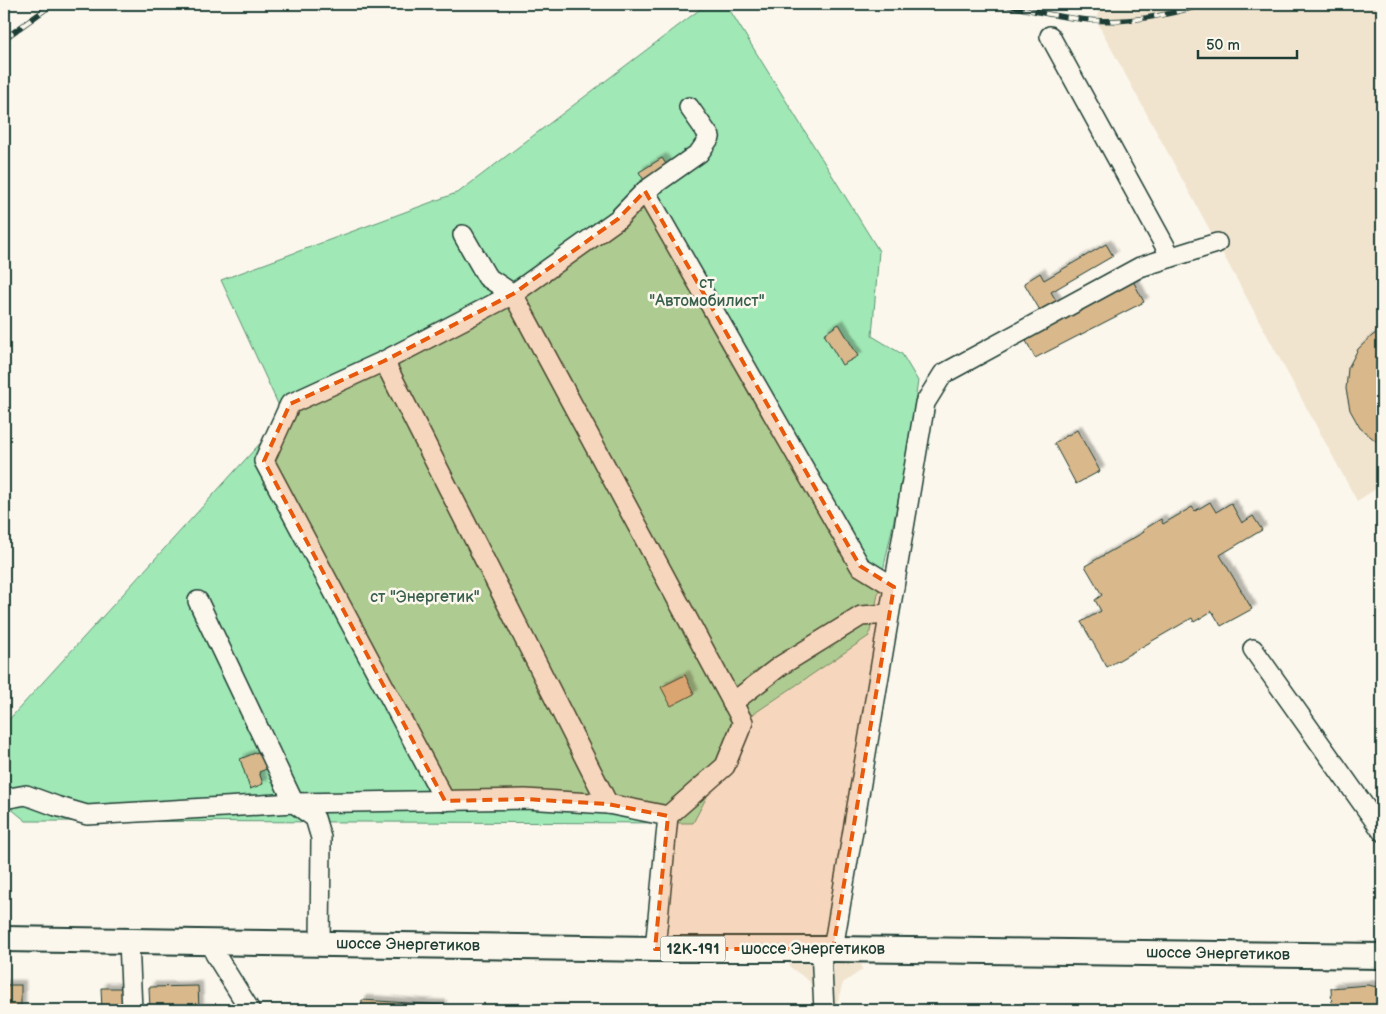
<svg xmlns="http://www.w3.org/2000/svg" width="1386" height="1014" viewBox="0 0 1386 1014" font-family="'Balsamiq Sans',sans-serif">
  <style>
    .built { fill: #f1e4cf }
    .green { fill: #a0e8b5; stroke: #609274 }
    .building { fill: #d9b88c; stroke: #1f3d34; filter: url(#shadow) }
    .lines { fill: none; stroke-linecap: round; stroke-linejoin: round }
    .minor-casing { stroke: #1f3d34; stroke-width: 22 }
    .major-casing { stroke: #1f3d34; stroke-width: 28 }
    .minor { stroke: #fbf7ec; stroke-width: 19 }
    .major { stroke: #fbf7ec; stroke-width: 24 }
    .rail-casing { stroke: #1f3d34; stroke-width: 5.5 }
    .rail { stroke: #fbf7ec; stroke-width: 4; stroke-dasharray: 11; stroke-linecap: butt }
    .marked { fill: #e8590c; fill-opacity: 0.2; stroke: #e8590c; stroke-width: 4; stroke-dasharray: 10 6; stroke-linejoin: round }
    .labels { text-anchor: middle; dominant-baseline: central; stroke-width: 5; stroke-linejoin: round; paint-order: stroke }
    .shield { fill: #fbf7ec; stroke: #61756b; stroke-width: 1 }
    .shield-label { font-size: 15px; font-weight: bold; fill: #1f3d34 }
    .park-label { font-size: 16px; fill: #395f4e; stroke: #fbf7ec }
    .street-label { font-size: 16px; fill: #1f3d34; stroke: #fbf7ec }
  </style>
  <defs>
    <filter id="shadow"><feDropShadow dx="4.5" dy="-4.5" stdDeviation="1" flood-color="#0004"/></filter>
  </defs>
  <rect width="100%" height="100%" fill="#fbf7ec"/>
  <filter id="ink" filterUnits="userSpaceOnUse"><feTurbulence type="fractalNoise" baseFrequency=".02" numOctaves="2"/><feDisplacementMap in="SourceGraphic" scale="10" xChannelSelector="R" yChannelSelector="G"/><feConvolveMatrix kernelMatrix="1 2 1 2 8 2 1 2 1" color-interpolation-filters="sRGB"/></filter>
  <g filter="url(#ink)">
    <g class="built">
      <polygon points="1097,4 1382,4 1382,485 1357,501 1099,26"/>
      <polygon points="789,960 861,960 862,970 843,983 837,1003 837,1010 817,1010 817,1004 809,981 790,967"/>
    </g>
    <polygon class="green" points="707,4 726,4 879,251 872,336 902,354 918,381 905,469 869,636 749,717 693,823 26,821 4,803 4,725 284,417 221,280 459,192"/>
    <g class="building">
      <polygon points="662,158 668,167 645,182 639,172"/>
      <polygon points="1106,244 1113,256 1051,292 1057,302 1041,312 1024,283 1040,273 1044,280"/>
      <polygon points="1132,279 1144,302 1035,358 1023,335"/>
      <polygon points="839,324 858,356 842,365 824,334"/>
      <polygon points="1382,330 1382,444 1376,441 1360,428 1350,410 1346,389 1348,368 1358,349 1373,335"/>
      <polygon points="1077,430 1100,471 1076,484 1054,443"/>
      <polygon points="1210,502 1216,512 1231,503 1242,523 1253,516 1262,530 1220,555 1252,609 1221,626 1212,611 1194,622 1192,618 1107,667 1081,622 1101,611 1095,600 1102,595 1085,566 1144,532 1143,530 1161,519 1163,524 1192,507 1195,511"/>
      <polygon points="685,675 694,694 671,706 661,687"/>
      <polygon points="263,750 269,768 259,772 263,784 250,789 240,759"/>
      <rect x="4" y="985" width="17" height="23"/>
      <polygon points="1368,985 1382,988 1382,1009 1332,1010 1331,988"/>
      <polygon points="198,986 199,1009 206,1009 206,1010 150,1010 149,987"/>
      <polygon points="101,988 123,988 124,1010 102,1010"/>
      <polygon points="362,1000 442,1005 441,1010 361,1010"/>
      <polygon points="561,1008 561,1010 480,1010"/>
    </g>
    <g class="lines">
      <g class="minor-casing">
        <g id="minor">
          <polyline points="1050,36 1171,257"/>
          <polyline points="645,191 860,566 894,587"/>
          <polyline points="463,235 487,277 513,294 743,722 725,766 668,816"/>
          <polyline points="384,361 608,804 668,816 655,949"/>
          <polyline points="198,601 294,803 315,818 321,838 320,944"/>
          <polyline points="1253,649 1382,831"/>
          <polyline points="732,703 780,666 861,616 889,614"/>
          <polyline points="4,799 26,795 56,806 87,815 294,803 525,799 608,804"/>
          <polyline points="445,801 264,461 290,404 384,361 513,294 618,219 645,191 699,153 710,137 689,107"/>
          <polyline points="129,941 132,1010"/>
          <polyline points="216,942 215,954 250,1010"/>
          <polyline points="821,949 824,1010"/>
          <polyline points="833,949 925,403 943,374 1140,267 1217,243"/>
        </g>
      </g>
      <g class="major-casing">
        <polyline id="major" points="4,939 655,949 833,949 1382,956"/>
      </g>
      <use href="#minor" class="minor"/>
      <use href="#major" class="major"/>
      <g class="rail-casing">
        <g id="rail">
          <path d="M1002,4C1043,13 1085,24 1127,20C1154,18 1180,11 1206,4"/>
          <polyline points="4,39 53,4"/>
        </g>
      </g>
      <use href="#rail" class="rail"/>
    </g>
  </g>
  <path class="marked" d="M645,191L860,566L894,587L833,949H655L668,816L608,804L525,799L445,801L264,461L290,404L384,361L513,294L618,219Z"/>
  <g class="labels">
    <rect class="shield" x="660.5" y="936.5" width="65" height="25" rx="4"/>
    <g class="shield-label">
      <text x="693" y="949">12К-191</text>
    </g>
    <g class="park-label">
      <text x="707" y="283">ст<tspan x="707" dy="18">"Автомобилист"</tspan></text>
      <text x="425" y="597">ст "Энергетик"</text>
    </g>
    <g class="street-label">
      <text transform="translate(408 945) rotate(1)">шоссе Энергетиков</text>
      <text x="813" y="949">шоссе Энергетиков</text>
      <text transform="translate(1218 954) rotate(1)">шоссе Энергетиков</text>
    </g>
  </g>
  <rect width="1386" height="1014" fill="none" stroke="#fbf7ec" stroke-width="20"/>
  <rect x="10" y="10" width="1366" height="994" fill="none" stroke="#1f3d34" stroke-width="2" filter="url(#ink)"/>
  <path d="M1198 50v8h99v-8" fill="none" stroke="#1f3d34" stroke-width="2.5"/>
  <text x="1206" y="50" font-size="15" fill="#1f3d34" stroke="#fbf7ec" stroke-width="4" paint-order="stroke">50 m</text>
</svg>
